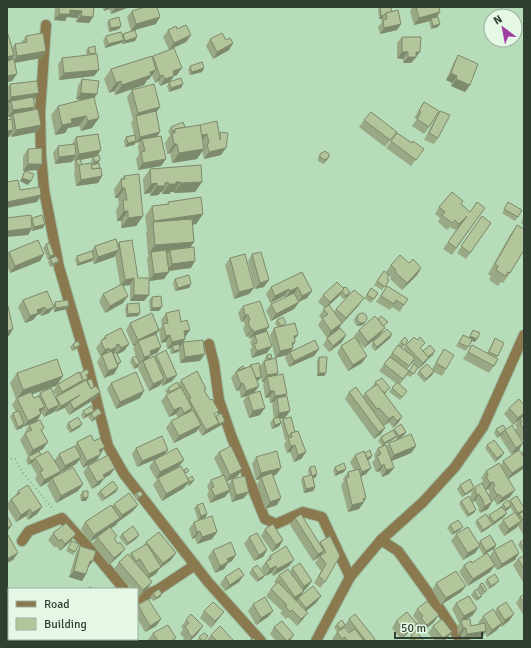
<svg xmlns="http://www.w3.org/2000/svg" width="531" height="648" viewBox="0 0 531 648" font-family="Signika,sans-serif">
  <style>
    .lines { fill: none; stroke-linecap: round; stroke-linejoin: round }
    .minor-casing { stroke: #99b99c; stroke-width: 12 }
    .path { stroke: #86a489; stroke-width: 2; stroke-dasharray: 1 3; stroke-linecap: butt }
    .minor { stroke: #8a784e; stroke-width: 10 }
    .wall { fill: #9aa985; fill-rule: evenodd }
    .shaded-wall { fill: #7d8a6c }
    .building { fill: #b3c59b; stroke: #7d8a6c }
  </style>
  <rect width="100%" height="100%" fill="#b7dcba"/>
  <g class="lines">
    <g class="minor-casing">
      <g id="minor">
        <polyline points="46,25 40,112 41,155 44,190 59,267 87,363 108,446 124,474 208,582 261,641"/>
        <polyline points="209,344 214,364 219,400 232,438 265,519 276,524 303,512 322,517 350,577"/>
        <polyline points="381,540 398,551 440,609 461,641"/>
        <polyline points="22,541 29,531 62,518 100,560 124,589"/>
        <polyline points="137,599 159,589 195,565"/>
        <polyline points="316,641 350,577 381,540 423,502 455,467 483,427 524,335"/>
      </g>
    </g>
    <polyline class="path" points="7,458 15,459 23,473 54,510"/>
    <use href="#minor" class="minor"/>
  </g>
  <g class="wall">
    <polygon points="55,7 94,7 93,17 89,23 76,22 77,18 67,17 65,21 54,20"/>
    <polygon points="102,7 128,7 127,8 111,14 109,9 104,11"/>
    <polygon points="378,7 391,7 392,12 401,24 397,30 380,34 378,27 382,22 381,20 382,19 379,19"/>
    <polygon points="413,7 439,7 437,17 438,27 431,29 429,22 430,21 414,25 410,11"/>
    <polygon points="132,11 156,24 131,31 127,17"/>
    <polygon points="109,20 121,26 119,29 109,32 107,23"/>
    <polygon points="177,29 191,35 186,42 171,49 177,75 174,76 170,82 183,84 181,88 169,92 167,86 169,82 160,86 158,81 155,83 152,75 149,79 147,80 144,85 115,95 114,91 109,93 104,79 111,69 152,57 153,56 169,50 163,37 168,30"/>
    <polygon points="7,34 12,48 15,44 21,43 26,36 42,58 15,63 12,81 7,82"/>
    <polygon points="123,34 135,41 122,44 122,42 121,43 105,48 103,40 106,36 122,35"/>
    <polygon points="402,37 416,59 415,59 411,63 403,63 403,59 397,58 397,43"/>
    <polygon points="210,39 233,43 229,50 213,59 206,46"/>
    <polygon points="88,48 95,55 99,70 94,76 59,80 58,65 62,58 87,56 86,51"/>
    <polygon points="458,55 470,85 465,92 451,86 452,83 446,80 454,62"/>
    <polygon points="190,66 204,68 202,72 190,75 188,70"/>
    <polygon points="82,79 97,94 94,98 92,128 81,131 79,126 68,128 65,133 55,135 51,115 58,106 81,100 76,99 78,86"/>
    <polygon points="10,84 34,100 35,107 33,110 41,125 37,132 11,137 11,134 9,137 7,137 7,120 9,120 11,117 8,117 7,113 7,88"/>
    <polygon points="132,90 160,107 156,112 160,132 157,136 166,159 161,166 138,170 136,159 139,154 138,146 140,142 136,143 134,145 125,147 124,141 126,137 134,135 131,122 133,120 127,97"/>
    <polygon points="424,102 429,127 424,134 412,126 417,119 414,118"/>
    <polygon points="440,111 438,138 434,144 424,140 436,117"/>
    <polygon points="364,120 397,132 385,147 359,127"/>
    <polygon points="171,127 185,127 219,134 220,132 221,155 204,159 202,151 197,159 172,163 170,153 167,154 165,143 170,135 168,131"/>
    <polygon points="397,133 412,143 424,149 411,166 386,148"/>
    <path d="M76,137L101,150L97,156L100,160L98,163L95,164L102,176L98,183L76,186L74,172L75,170L74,164L76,160H77L74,161V159L72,162L55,164L53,153L58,146L72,144ZM93,157L91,161L92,165H82L80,160Z"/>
    <polygon points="28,149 38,170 26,171 28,185 20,181 23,174 25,171 23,171 23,156"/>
    <polygon points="320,154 329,157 327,160 323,164 318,161 318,158"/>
    <polygon points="150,169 202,182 195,192 174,193 174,192 171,192 169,194 162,194 162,192 161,192 158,195 150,196 150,193 144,194 143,179"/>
    <polygon points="124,176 143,216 136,226 121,228 121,221 117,221 116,210 119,205 118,198 115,198 114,189 121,179 122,179"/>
    <polygon points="168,202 203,214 196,224 193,225 194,242 190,247 191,268 169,271 169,272 164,279 149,281 149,295 144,301 130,301 130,285 123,286 123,303 105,313 99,301 103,294 120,285 115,255 114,257 94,264 92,260 92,261 77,266 75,260 77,256 91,251 95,246 117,244 119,242 138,278 149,278 147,258 149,255 148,255 146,232 147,231 145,216 152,206 167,204"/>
    <polygon points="508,202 518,217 515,221 502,213"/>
    <polygon points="461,204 470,212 485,208 452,255 443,249 461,223 455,230 450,227 447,230 438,222 440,218 435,214 439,207"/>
    <polygon points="482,216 491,223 466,259 457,253"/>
    <polygon points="524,217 524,225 521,223"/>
    <polygon points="31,218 32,218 43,228 32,231 32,229 28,235"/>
    <polygon points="517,225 510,273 503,283 501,282 498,286 489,280 491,276 488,274 510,235"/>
    <polygon points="46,244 52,258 59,261 56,264 50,267 48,262 50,259 48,260 43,248"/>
    <polygon points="9,252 44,254 40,261 10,273 7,265 7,254"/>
    <polygon points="252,254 264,287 255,289 248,261"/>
    <polygon points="230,258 254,288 249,294 234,299 225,265"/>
    <polygon points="409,263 421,268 417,275 402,290 390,279 391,277 386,272 391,265"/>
    <polygon points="384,271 387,279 389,280 382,290 374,285"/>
    <polygon points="302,272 312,291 307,298 299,302 294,309 271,321 266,311 271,304 285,297 284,296 270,303 266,294 271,287"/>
    <polygon points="175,279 191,284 189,288 175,291 173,283"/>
    <polygon points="337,282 348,296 343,299 340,295 329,305 334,312 336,309 359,305 341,325 338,330 327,338 318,325 322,319 319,316 325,308 318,302 323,295"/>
    <polygon points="387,286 404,305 400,312 392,307 390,310 376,302"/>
    <polygon points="371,288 378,293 371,303 364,298"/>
    <polygon points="152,297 159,311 150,311 149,300"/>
    <polygon points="23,300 53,305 55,302 67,309 54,312 53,307 49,313 41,316 40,314 37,315 33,320 25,323 18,307"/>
    <polygon points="127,304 138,316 126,317 125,308"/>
    <polygon points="243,306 266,331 267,353 252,358 250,350 252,347 250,342 253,337 249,339 248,336 246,337 243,328 245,325 243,321 241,322 238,313"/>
    <polygon points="166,313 181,322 190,330 185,337 185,339 181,346 179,346 180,347 183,342 200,361 180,363 179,351 178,352 171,354 170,350 171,348 167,349 166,342 161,343 159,331 156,334 161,347 157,353 150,356 148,358 154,357 156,355 172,381 162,386 161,384 159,386 149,391 138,368 141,363 139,364 138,367 134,369 130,362 132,358 137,359 133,348 135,346 133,346 126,330 130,323 159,329 162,326 161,320"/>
    <polygon points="359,313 367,320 363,325 357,326 355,324 354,319"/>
    <polygon points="378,319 385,326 384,327 380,335 364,348 356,339 362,363 348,371 337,353 341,346 355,337 354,336 359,330"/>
    <polygon points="277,320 284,326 298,335 295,339 295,342 293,346 293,348 291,351 319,349 314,356 289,367 285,358 287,355 275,358 270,335 274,328 277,327 275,323"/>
    <polygon points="473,330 475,342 472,341 466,351 456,346 463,335 469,338"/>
    <polygon points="392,334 390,338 375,351 371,346 373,342"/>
    <polygon points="346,335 342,342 329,352 323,345 327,338"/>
    <polygon points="105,336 129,344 124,351 117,354 121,362 118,366 114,374 104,378 97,362 101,356 100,356 96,348"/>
    <polygon points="495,338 498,356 496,358 494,366 489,373 463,359 472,345 487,353 493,342"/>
    <path d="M401,341L406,344L402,348L403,349L406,345L421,349L423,351L433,355L428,359L424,364L418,369L417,368L411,377L407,375L400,384L405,394L400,400L389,392L396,383L379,371L392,353L399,346L398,345ZM412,363L413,364L409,371L407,370Z"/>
    <polygon points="73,344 80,345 78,348 72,351 70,347"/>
    <polygon points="444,349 446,369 442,376 434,372 432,375 424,382 417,374 419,371 432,369"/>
    <polygon points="267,355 271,359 290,411 285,418 280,419 281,422 283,419 295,432 306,452 301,459 294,462 290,452 287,453 284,445 287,439 285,440 281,423 279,426 272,429 270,423 273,419 274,419 272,404 274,402 270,403 269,397 265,398 263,384 264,382 262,382 261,377 259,380 256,380 259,386 254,393 260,415 249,418 243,401 247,395 241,398 239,390 236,391 231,378 238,369 245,368 249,367 250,365 259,367 264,361 265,360 265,358"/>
    <polygon points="319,357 326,373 324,376 317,376 317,361"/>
    <polygon points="17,373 63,376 56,386 32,394 34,398 38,396 40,393 56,398 57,397 53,391 58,384 80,373 89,373 87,376 88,378 86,381 87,380 100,392 95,399 69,415 65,409 66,407 56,412 55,411 54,412 44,417 41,412 41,414 37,421 23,427 23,426 22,428 16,430 10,416 13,413 16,412 12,405 16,399 10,383"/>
    <polygon points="181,380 206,389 205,391 215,416 225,421 223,424 202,436 198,429 196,432 174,443 166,428 171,421 178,418 176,414 169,417 161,401 167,394 165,391 168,388 178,384"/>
    <polygon points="375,382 387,392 385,394 402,417 398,423 393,428 389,422 384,426 381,434 374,439 345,399 349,392 363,396 365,393 373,386"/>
    <polygon points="111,383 144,391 140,398 116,409 107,389"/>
    <polygon points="524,405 524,442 517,433 519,450 511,454 500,437 501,435 497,438 494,433 496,429 515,430 517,428 515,425 519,420 513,425 504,414 509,408"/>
    <polygon points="83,411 94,411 93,412 99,416 92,422 88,417 90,415 83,419 81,415"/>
    <polygon points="68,423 82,424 80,427 70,433 66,427"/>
    <polygon points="29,425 44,428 42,431 43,449 39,451 41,455 54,461 59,454 75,446 77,442 94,441 105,447 97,460 83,468 79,460 76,464 60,473 60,472 58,475 83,484 78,491 56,503 47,485 50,481 40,487 35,479 37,475 31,465 32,463 28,465 26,460 28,457 38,451 28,456 20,440 25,433 25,432"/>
    <polygon points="394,429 406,432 404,435 399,439 416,446 411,453 392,461 389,474 382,477 380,471 376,472 372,462 375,459 374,455 378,448 387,446 389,443 397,440 395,437 394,439 382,446 378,441 381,437 394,430"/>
    <polygon points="487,445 504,453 501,457 495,462 485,448"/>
    <polygon points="136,448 184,460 179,466 183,471 184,470 188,479 194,480 192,483 188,486 187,484 184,488 162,501 153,485 158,478 178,467 156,479 149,467 154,460 137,467 132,454"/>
    <path d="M524,450V467L523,469L508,479L510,497L497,505L494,500L492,502L488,509L480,513L478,509L479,508L475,501L472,502L470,498L471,495V494L475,487L482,484L481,483L483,480L481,478L486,471L501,465L503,461L521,453ZM488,489L490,492L488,494L486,490Z"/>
    <polygon points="219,452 238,476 227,481 228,485 232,479 244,498 232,502 229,492 225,497 210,503 207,494 209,492 207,486 211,480 222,475 214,458"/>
    <polygon points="365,453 372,456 370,459 368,460 371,468 366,474 361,477 366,498 359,509 348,512 341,485 344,481 343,479 348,472 354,470 350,462 355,455"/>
    <polygon points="256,457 276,475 273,475 277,505 265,509 257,484 260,479 256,480 252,464"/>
    <polygon points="88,466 110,475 104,478 100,484 92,489 83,472"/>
    <polygon points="310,467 317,474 315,478 313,478 315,487 313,491 304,493 301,480 303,477 309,476 308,470"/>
    <polygon points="335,467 344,472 335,476 333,470"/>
    <polygon points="460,485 474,488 472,491 462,497 457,489"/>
    <polygon points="118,488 116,492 102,501 97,494 100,491"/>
    <polygon points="18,491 42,507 37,514 28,520 26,516 16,522 7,507 7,504 11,499 14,497"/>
    <polygon points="83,491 86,501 81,501 80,495"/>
    <polygon points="136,493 140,498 136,500 134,496"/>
    <polygon points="510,500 523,512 524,511 524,536 518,526 516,528 504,536 498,526 503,520 514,513 510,507 505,511 504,517 492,526 491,525 490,527 481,533 475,523 477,520 488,517 489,515 500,508 500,507 503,504 509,502"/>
    <polygon points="461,501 474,513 467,517 459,504"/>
    <polygon points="114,504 133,511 118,522 116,525 111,528 115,539 118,544 125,549 120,555 109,565 92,544 97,537 90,542 81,529 85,522 112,506"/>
    <polygon points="197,505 207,514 205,518 198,520 194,508"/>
    <polygon points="295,518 319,544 320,542 330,536 325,582 320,588 314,583 321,571 315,563 320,556 319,557 313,561 290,525"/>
    <polygon points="194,522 217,532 212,539 197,544 195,538 192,539 189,529"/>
    <polygon points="450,525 460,530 452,535 447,528"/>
    <polygon points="265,529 283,540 279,547 272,552 261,536"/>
    <polygon points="53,533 76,534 71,541 60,551 56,546 55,548 48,540"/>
    <polygon points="122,534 139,535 136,539 126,546 119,537"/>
    <polygon points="456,534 478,544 480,541 496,545 494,549 483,555 479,547 475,553 463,560 451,541"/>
    <polygon points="249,537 267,550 263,557 254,561 244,544"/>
    <polygon points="524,540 524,584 513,565 518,559 524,555 518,545 520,542"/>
    <polygon points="72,541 75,552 73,555 66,551"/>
    <polygon points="146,542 176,553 171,560 159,569 156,574 149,578 152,582 147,589 139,597 137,595 137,589 132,589 114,569 119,562 129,556 131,553 143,546"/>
    <polygon points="80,546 88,568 86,574 82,581 69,577 76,553"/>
    <polygon points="213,550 232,561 228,563 224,569 215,573 208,557"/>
    <polygon points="494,550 519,553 515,560 497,570 494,566 490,572 468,586 459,572 464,565 489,557"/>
    <polygon points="270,556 289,566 273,576 271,573 266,576 265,575 263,578 257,582 249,573 252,569 265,574 261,568"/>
    <polygon points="292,568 307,588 303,591 301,596 321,596 316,603 306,611 303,619 297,626 288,617 286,619 280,613 282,611 266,596 271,589 276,584 274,582 279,575 290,572"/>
    <polygon points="225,577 239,582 225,591 220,584"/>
    <polygon points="487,579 496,584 489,589 485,582"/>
    <polygon points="436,583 466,586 461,592 441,605 432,590"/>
    <polygon points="480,584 487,590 485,593 482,595 477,588"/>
    <polygon points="474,591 482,596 479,599 476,601 471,595"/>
    <polygon points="153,593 162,594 160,597 153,601 150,597"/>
    <polygon points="524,594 524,616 516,603 520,597"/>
    <polygon points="456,603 477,609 472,616 466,619 471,626 479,624 478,623 483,616 495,612 497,608 509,621 501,627 500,626 497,630 487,637 485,633 482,637 462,641 461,634 458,635 457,627 459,623 452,609"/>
    <polygon points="253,604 273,611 268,617 256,625 248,611"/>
    <polygon points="138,605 161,619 156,626 145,632 137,618 137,606"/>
    <polygon points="417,609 434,622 422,632 416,625 412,630 401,639 392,628 396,621 417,623 418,622 413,616"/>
    <polygon points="204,611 224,612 219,618 211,628 200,618"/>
    <path d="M349,619L375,639L374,641H334L332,639L337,632L334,627L337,624L345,625ZM345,626L350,633H349L344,627Z"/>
    <polygon points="186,620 203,626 198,633 190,641 184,641 183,640 184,638 180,634 183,629 181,627"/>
    <polygon points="433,626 452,632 447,638 444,641 435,641 428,633"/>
    <polygon points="274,627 290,641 276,641 270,634"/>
    <polygon points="153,633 174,641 149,641 148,640"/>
    <polygon points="211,635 234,641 206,641"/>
    <polygon points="411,635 424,641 411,641 409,639"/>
    <polygon points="208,636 204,641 197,641 199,637"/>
    <polygon points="22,639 42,639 41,641 23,641"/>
  </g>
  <g class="shaded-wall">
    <polygon points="107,7 111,7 109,9 104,11"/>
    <polygon points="116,7 128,7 127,8 111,14"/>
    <polygon points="70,10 82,11 77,18 67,17 65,21 54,20 59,14"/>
    <polygon points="440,12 436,19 431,18 430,21 414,25 419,18"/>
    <polygon points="384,15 382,19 379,19 381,16"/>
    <polygon points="81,16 93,17 89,23 76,22"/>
    <polygon points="160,17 156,24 131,31 136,24"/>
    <polygon points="401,24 397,30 380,34 384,28"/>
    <polygon points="440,24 438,27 431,29 433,26"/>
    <polygon points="121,26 119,29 109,32 111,28"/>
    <polygon points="191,35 186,42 169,50 174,43"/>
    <polygon points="137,37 135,41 122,44 125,41"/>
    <polygon points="124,40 121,43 105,48 108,44"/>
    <polygon points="233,43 229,50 213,59 217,52"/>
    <polygon points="46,51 42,58 12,63 17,56"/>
    <polygon points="402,52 408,52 403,59 397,58"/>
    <polygon points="416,52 420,52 411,63 403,63 408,57"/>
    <polygon points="14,55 10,62 7,63 7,57"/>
    <polygon points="182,68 177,75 174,76 170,82 160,86 165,79 173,71"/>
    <polygon points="204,68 202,72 190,75 192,72"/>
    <polygon points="99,70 94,76 59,80 64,73"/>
    <polygon points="156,70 149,79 147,80 144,85 115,95 122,85 150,72"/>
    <polygon points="451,73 457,76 452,83 446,80"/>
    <polygon points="17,74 12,81 7,82 7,76"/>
    <polygon points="163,75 158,81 155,83 160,76"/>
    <polygon points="456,79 470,85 465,92 451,86"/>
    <polygon points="121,81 114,91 109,93 116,83"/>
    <polygon points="183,84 181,88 169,92 171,88"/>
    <polygon points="39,93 34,100 11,103 11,101 9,103 7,103 11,97"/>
    <polygon points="81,93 97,94 92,101 76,99"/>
    <polygon points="35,107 30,113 13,114 11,117 8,117 13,110"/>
    <polygon points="160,107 155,114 136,116 133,120 138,113"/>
    <polygon points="86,116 79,126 68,128 65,133 55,135 62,125 71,119"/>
    <polygon points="99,118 92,128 81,131 88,121"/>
    <polygon points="41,125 37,132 11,137 16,130"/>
    <polygon points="13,130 9,137 7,137 7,131"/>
    <polygon points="160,132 155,139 142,139 140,142 136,143 140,137"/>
    <polygon points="207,134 202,141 199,135"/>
    <polygon points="136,141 134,145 125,147 128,143"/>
    <polygon points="174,144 177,144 170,153 167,154"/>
    <polygon points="226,148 221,155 204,159 209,152"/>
    <polygon points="204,149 197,159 172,163 179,153"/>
    <polygon points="101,150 96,157 74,161 79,154"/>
    <polygon points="76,155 72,162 55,164 59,157"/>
    <polygon points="329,157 327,160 323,164 325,160"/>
    <polygon points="166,159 161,166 138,170 143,163"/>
    <polygon points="100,160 98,163 92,165 95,162"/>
    <polygon points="28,164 42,164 38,170 23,171"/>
    <polygon points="102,176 98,183 76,186 81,180"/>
    <polygon points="22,178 31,181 28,185 20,181"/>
    <polygon points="168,182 162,192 161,192 158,195 150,196 157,186 165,183"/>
    <polygon points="176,182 180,182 174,192 171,192 169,194 162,194 169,184"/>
    <polygon points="202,182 195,192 174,193 181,183"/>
    <polygon points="157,183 150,193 144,194 151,184"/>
    <polygon points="122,188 125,188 118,198 115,198"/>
    <polygon points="41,195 37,202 7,208 7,202"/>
    <polygon points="124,211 128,211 121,221 117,221"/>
    <polygon points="203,214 196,224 154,230 153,222 147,231 154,221"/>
    <polygon points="143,216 136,226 121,228 128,218"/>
    <polygon points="467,216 462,223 455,230 459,224"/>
    <polygon points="45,224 43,228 32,231 34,227"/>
    <polygon points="32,228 28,235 7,237 7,231"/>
    <polygon points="194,242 187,252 170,250 168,253 152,255 151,252 148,255 155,245"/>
    <polygon points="119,250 114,257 94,264 98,257"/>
    <polygon points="44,254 40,261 10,273 15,266"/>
    <polygon points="54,255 52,258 48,260 50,256"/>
    <polygon points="94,258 92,261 77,266 79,263"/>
    <polygon points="59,261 56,264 50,267 53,264"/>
    <polygon points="195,261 191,268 167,271 172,264"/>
    <polygon points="421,268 417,275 402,290 407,283"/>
    <polygon points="169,272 164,279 149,281 154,274"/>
    <polygon points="134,278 130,285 120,286 125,280"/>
    <polygon points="269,280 264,287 255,289 260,283"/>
    <polygon points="191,284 189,288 175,291 178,288"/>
    <polygon points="298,287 294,294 286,298 290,291"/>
    <polygon points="254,288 249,294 234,299 239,292"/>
    <polygon points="289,289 284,296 270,303 275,296"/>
    <polygon points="344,289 339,296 325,309 330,302"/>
    <polygon points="312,291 307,298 298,302 302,296"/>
    <polygon points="350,292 348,296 343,299"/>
    <polygon points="134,295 149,295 144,301 130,301"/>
    <polygon points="128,296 123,303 105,313 110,306"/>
    <polygon points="364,298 359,305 341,325 346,318"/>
    <polygon points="299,302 294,309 271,321 276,314"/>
    <polygon points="69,306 67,309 54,312 56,308"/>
    <polygon points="45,307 40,314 37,315 33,320 25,323 30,316 37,310"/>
    <polygon points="54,307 49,313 41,316 46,310"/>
    <polygon points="162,307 159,311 150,311 152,308"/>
    <polygon points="140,313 138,316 126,317 128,314"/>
    <polygon points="245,315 248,315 243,321 241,322"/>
    <polygon points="365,322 363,325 357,326 360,323"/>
    <polygon points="342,323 338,330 327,338 331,331"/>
    <polygon points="269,327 264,334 255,335 253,337 249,339 253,332"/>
    <polygon points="385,328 380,335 364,348 368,342"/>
    <polygon points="13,329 9,336 7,336 7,331"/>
    <polygon points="253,329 248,336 246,337 251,330"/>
    <polygon points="159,330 155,336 138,341 135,346 133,346 138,340"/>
    <polygon points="190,330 185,337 184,331"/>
    <polygon points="392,334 390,338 375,351 377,347"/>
    <polygon points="170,335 166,342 161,343 166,336"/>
    <polygon points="298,335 293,341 294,336"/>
    <polygon points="346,335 342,342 329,352 333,346"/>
    <polygon points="470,336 477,339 475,342 468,339"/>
    <polygon points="185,339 181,346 173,347 172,346 171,348 167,349 172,342"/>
    <polygon points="295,342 291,349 293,348 290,353 290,352 287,355 275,358 280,351 292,343"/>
    <polygon points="119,344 116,348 117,347 113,354 106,357 110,350"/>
    <polygon points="129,344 124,351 116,355 121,348"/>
    <polygon points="80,345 78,348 72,351 75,348"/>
    <polygon points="272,346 267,353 252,358 257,351"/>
    <polygon points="161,347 157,353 150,356 146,361 143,361 141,363 139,364 150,351"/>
    <polygon points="109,348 105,355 100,356 105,350"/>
    <polygon points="180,349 178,352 171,354 174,351"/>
    <polygon points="319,349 314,356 289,367 294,361"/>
    <polygon points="435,351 433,355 428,359 424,364 418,369 423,363"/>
    <polygon points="205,354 200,361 180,363 185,357"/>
    <polygon points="367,356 362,363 348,371 353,365"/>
    <polygon points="140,363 138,367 134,369 136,365"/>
    <polygon points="118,367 114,374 104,378 108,371"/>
    <polygon points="434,371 432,375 424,382 426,379"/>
    <polygon points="278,373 274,380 267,377 264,382 262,382 267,375"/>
    <polygon points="319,373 326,373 324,376 317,376"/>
    <polygon points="177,375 172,381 162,386 167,379"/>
    <polygon points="63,376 56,386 18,399 17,399 23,390"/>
    <polygon points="261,377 259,380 250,382 253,378"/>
    <polygon points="164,379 159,386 149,391 153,384"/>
    <polygon points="83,380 79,387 58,398 62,392"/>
    <polygon points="243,383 239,390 236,391 241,384"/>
    <polygon points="259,386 254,393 241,398 246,391"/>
    <polygon points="144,391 140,398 116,409 120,402"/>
    <polygon points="270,391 274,391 269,397 265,398"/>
    <polygon points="100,392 95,399 69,415 74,409"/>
    <polygon points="287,394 282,401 277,398 274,402 270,403 275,396"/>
    <polygon points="80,395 70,402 66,407 56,412 61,406"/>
    <polygon points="59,405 54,412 44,417 48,410"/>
    <polygon points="45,407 40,413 39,409"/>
    <polygon points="181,407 176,414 169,417 174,410"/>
    <polygon points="192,408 188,415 179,419 184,413"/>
    <polygon points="265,408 260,415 249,418 253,411"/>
    <polygon points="94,411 92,414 91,414 90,415 83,419 86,415"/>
    <polygon points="290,411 285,418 275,420 279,413"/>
    <polygon points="102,413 99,416 92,422 94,418"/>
    <polygon points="524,413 524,416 513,425 518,418"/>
    <polygon points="41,414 37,421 23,427 28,421"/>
    <polygon points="393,416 389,422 384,426 389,419"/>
    <polygon points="402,417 398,423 393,428 397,421"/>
    <polygon points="225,421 223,424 202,436 206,430 219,423"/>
    <polygon points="281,423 279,426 272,429 275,425"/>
    <polygon points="24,424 22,428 16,430 18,427"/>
    <polygon points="82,424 80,427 70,433 72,430"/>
    <polygon points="201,425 196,432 174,443 179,436"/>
    <polygon points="385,428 381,434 374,439 379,432"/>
    <polygon points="406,432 404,435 397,440 399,436"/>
    <polygon points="504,432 501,435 497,438 500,434"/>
    <polygon points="397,436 394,439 382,446 384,443"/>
    <polygon points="48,442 43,449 28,456 33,450"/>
    <polygon points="523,443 519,450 511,454 516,448"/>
    <polygon points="295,445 290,452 287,453 291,446"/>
    <polygon points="416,446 411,453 389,462 394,455"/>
    <polygon points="105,447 100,454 99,450"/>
    <polygon points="168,450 163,456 137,467 142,461"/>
    <polygon points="306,452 301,459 294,462 298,455"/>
    <polygon points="504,453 501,457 495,462 497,458"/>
    <polygon points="101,454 97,460 83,468 87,461"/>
    <polygon points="372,456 370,459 364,462 366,459"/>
    <polygon points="81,457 76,464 60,473 65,466"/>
    <polygon points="35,459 32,463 28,465 31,461"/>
    <polygon points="184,460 179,466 156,479 160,472"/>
    <polygon points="384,464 380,471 376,472 381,466"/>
    <polygon points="524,465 524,467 523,469 507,480 512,473"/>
    <polygon points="115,468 110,475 104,478 100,484 92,489 103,475"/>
    <polygon points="281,468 276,475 262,478 261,477 260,479 256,480 261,473"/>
    <polygon points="371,468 366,474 357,478 362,472"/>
    <polygon points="394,468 389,474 382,477 386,470"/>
    <polygon points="242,469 238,476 226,482 230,475"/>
    <polygon points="346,469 344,472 335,476 337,472"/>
    <polygon points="61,471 56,478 52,478 50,481 40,487 44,480"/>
    <polygon points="317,474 315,478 310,479 312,476"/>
    <polygon points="194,480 192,483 188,486 190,482"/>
    <polygon points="189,481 184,488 162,501 166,494"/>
    <polygon points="493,482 488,489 485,490 490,483"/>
    <polygon points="83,484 78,491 56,503 61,496"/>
    <polygon points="315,487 313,491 304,493 306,489"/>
    <polygon points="118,488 116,492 102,501 105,498"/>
    <polygon points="474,488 472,491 462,497 465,494"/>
    <polygon points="230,490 225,497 210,503 215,496"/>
    <polygon points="515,490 510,497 497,505 502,498"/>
    <polygon points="249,492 244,498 232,502 236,495"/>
    <polygon points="479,494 475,501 472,502 477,495"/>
    <polygon points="499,494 494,500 492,502 497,495"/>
    <polygon points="143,495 140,498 136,500 139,497"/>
    <polygon points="88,497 86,501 81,501 83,498"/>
    <polygon points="281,498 277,505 265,509 270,502"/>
    <polygon points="366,498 363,503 364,502 359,509 348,512 352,505 363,499"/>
    <polygon points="492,502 488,509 480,513 485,506"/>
    <polygon points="138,505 133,511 118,522 116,525 90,542 94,535 120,518 122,515"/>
    <polygon points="511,505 509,509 504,512 506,509"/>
    <polygon points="42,507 37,514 28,520 32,513"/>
    <polygon points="30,509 26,516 16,522 21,515"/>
    <polygon points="476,510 474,513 467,517 469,514"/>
    <polygon points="524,510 522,513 516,517 518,513"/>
    <polygon points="507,513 504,517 492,526 494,522"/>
    <polygon points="207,514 205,518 198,520 201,516"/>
    <polygon points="521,521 516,528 504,536 509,529"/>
    <polygon points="492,524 490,527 481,533 483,530"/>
    <polygon points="12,525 7,532 7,528"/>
    <polygon points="463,527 460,530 452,535 454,532"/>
    <polygon points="200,531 195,538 192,539 197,532"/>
    <polygon points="217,532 212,539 197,544 202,537"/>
    <polygon points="76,534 71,541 60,551 65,544"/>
    <polygon points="139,535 136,539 126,546 128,543"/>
    <polygon points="283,540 279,547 272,552 276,545"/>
    <polygon points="496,545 494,549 483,555 486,551"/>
    <polygon points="480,546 475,553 463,560 468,553"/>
    <polygon points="125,549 120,555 109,565 114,558"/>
    <polygon points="267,550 263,557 254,561 259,555"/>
    <polygon points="324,551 319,557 313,561 318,554"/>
    <polygon points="18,553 13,560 7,563 7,559"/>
    <polygon points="176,553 171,560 159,569 156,574 144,581 149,574 159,568 163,563"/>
    <polygon points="519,553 515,560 497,570 502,564"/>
    <polygon points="236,555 232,561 228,563 224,569 215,573 220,566 227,559"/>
    <polygon points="294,560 289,566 273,576 277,569"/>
    <polygon points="90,561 93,561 88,568"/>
    <polygon points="495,565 490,572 468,586 473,579"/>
    <polygon points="276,566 271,573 266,576 270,569"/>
    <polygon points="74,571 86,574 82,581 69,577"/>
    <polygon points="244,575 239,582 225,591 230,585"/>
    <polygon points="265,575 263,578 257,582 259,579"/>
    <polygon points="312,581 307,588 300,593 304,586"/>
    <polygon points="499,581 496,584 489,589 491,586"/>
    <polygon points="152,582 147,589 139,597 143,590"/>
    <polygon points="466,586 461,592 441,605 446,598"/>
    <polygon points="304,591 299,598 298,598 297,600 291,604 295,597"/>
    <polygon points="162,594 160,597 153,601 156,598"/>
    <polygon points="321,596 316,603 301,615 306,608"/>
    <polygon points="482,596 479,599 476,601 478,598"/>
    <polygon points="7,604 9,604 9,608 7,611"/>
    <polygon points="477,609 472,616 462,622 461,620 464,616"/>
    <polygon points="273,611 268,617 256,625 261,618"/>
    <polygon points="224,612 219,618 211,628 215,621"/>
    <polygon points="308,613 303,619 297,626 301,619"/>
    <polygon points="514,614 509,621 501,627 505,620"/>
    <polygon points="439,615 434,622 422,632 427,625"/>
    <polygon points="161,619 156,626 145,632 150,626"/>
    <polygon points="502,623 497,630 487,637 492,630"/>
    <polygon points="417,624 412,630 401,639 406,633"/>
    <polygon points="203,626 198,633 190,641 189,641 192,637"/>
    <polygon points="463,628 466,628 461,634 458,635"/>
    <polygon points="486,631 482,637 462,641 467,634"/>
    <polygon points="452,632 447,638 444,641 442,641 443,638"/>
    <polygon points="294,635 290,641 287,641"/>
  </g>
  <g class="building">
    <polygon points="59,7 94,7 93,17 81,16 82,11 70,10 70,14 59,14"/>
    <polygon points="145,7 157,7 160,17 136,24 132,11"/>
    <polygon points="380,7 391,7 392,12 386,13 384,15 381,16"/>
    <polygon points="416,7 439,7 440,12 419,18"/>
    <polygon points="398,10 401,24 384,28 383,20 387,19 386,13"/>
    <polygon points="119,17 121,26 111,28 109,20"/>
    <polygon points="438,17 440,24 433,26 431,18"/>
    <polygon points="186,25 191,35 174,43 168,30 176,26 177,29"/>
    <polygon points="135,30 137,37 125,41 123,34"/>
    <polygon points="121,32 124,40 108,44 106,36"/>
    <polygon points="43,33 46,51 17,56 15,44 27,42 26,36"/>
    <polygon points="222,33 226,40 230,38 233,43 217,52 210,39"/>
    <polygon points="7,34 8,34 14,55 7,57"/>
    <polygon points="402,37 421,37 420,52 416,52 416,57 408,57 408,52 402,52"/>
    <polygon points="95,46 96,53 90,54 88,48"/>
    <polygon points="174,48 182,68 173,71 174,76 165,79 163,75 160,76 153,56"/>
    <polygon points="97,54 99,70 64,73 62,58"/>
    <polygon points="458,55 478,64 470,85 456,79 457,76 451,73"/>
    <polygon points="152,56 156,70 150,72 151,75 122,85 121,81 116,83 111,69"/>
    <polygon points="14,59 17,74 7,76 7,61"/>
    <polygon points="202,62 204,68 192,72 190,66"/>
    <polygon points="181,78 183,84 171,88 169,82"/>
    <polygon points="82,79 99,81 97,94 81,93"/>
    <polygon points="37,81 39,93 11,97 10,84"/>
    <polygon points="154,84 160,107 138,113 132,90"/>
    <polygon points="33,97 35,107 13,110 11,101"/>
    <polygon points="94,97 99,118 88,121 86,116 71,119 72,123 62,125 58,106"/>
    <polygon points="7,99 9,111 7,111"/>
    <polygon points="424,102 439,111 429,127 417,119 421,112 419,111"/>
    <polygon points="38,109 41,125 16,130 13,114"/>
    <polygon points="156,111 160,132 140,137 136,116"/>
    <polygon points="440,111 450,115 438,138 429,133"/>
    <polygon points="371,112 397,132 390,140 364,120"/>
    <polygon points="12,119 13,130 7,131 7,120"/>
    <polygon points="217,121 220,140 220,132 228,133 226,148 209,152 207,144 209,143 207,134 201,135 200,125"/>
    <polygon points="183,122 185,127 175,129 173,132 171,127"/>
    <polygon points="200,125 204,149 179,153 177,144 174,144 172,133 175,133 175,129"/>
    <polygon points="397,133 412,143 413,141 424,149 416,160 391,141"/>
    <polygon points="98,134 101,150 79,154 76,137"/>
    <polygon points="135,135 136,141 128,143 126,137"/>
    <polygon points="161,136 166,159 143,163 141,152 145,151 142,139"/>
    <polygon points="75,144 76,155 59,157 58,146"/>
    <polygon points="42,148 42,164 28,164 28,149"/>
    <polygon points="325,151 329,154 329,157 325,160 320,157 320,154"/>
    <polygon points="99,155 100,160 95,162 93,157"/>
    <polygon points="80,159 82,165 79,165 78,166 76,160"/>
    <polygon points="91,163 92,169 101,168 102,176 81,180 79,165"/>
    <polygon points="99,163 100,168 92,169 91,165"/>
    <polygon points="201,165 202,182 181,183 180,182 176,182 176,184 169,184 168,182 165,183 165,186 157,186 157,183 151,184 150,169"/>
    <polygon points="25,171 34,174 31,181 22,178"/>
    <polygon points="139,174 143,216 128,218 128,211 124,211 123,200 127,200 125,188 122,188 121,179 125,179 124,176"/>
    <polygon points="18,180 20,190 40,187 41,195 7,202 7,182"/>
    <polygon points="452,192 463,201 461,204 470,212 477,202 485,208 456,248 448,242 467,216 459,224 455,220 452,223 442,215 445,212 439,207"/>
    <polygon points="201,197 203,214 154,221 152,206 169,204 168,202"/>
    <polygon points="508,202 522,210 518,217 504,209"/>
    <polygon points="31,215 32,228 7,231 7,218"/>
    <polygon points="42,215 45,224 34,227 32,218"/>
    <polygon points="482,216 491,223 470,253 461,246"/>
    <polygon points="192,219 194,242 155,245 153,222"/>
    <polygon points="517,225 524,229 524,250 510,273 508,272 505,276 496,270 498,266 495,264"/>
    <polygon points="116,239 119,250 98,257 95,246"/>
    <polygon points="38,240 44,254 15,266 9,252"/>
    <polygon points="132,240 138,278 149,278 149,295 134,295 134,278 125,280 119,242"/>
    <polygon points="50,243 54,255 50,256 46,244"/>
    <polygon points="194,247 195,261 172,264 170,250"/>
    <polygon points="166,250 169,272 154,274 151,252"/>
    <polygon points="92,251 94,258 79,263 77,256"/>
    <polygon points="261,252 269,280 260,283 252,254"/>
    <polygon points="245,254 254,288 239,292 230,258"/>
    <polygon points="400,255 409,263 413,259 421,268 407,283 395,272 396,270 391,265"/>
    <polygon points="56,256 59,261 53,264 50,259"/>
    <polygon points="384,271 389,275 387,279 389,280 385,287 377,281"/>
    <polygon points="302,272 312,291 302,296 298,287 290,291 289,289 275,296 271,287"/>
    <polygon points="189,275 191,284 178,288 175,279"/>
    <polygon points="337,282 344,289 330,302 323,295"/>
    <polygon points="122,284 128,296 110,306 103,294"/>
    <polygon points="387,286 408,299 404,305 396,300 394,304 381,296"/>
    <polygon points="346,287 350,292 346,296 342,291 344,289 343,288"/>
    <polygon points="371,288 378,293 374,299 367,295"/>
    <polygon points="354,290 364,298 346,318 336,309"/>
    <polygon points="47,291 54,307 46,310 45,307 37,310 38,313 30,316 23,300"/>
    <polygon points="294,293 299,302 276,314 271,304"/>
    <polygon points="161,296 162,307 152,308 152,297"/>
    <polygon points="68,300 69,306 56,308 55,302"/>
    <polygon points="260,301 269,327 253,332 253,329 251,330 248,321 250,320 248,315 245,315 243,306"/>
    <polygon points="139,303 140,313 128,314 127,304"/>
    <polygon points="329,305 342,323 331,331 322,318 328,314 323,309"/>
    <polygon points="7,306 8,306 13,329 7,331"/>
    <polygon points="179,310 181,322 187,320 190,330 184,331 185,339 172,342 170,335 166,336 163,324 168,323 166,313"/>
    <circle cx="362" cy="318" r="5"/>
    <polygon points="152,313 159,330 138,340 130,323"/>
    <polygon points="375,316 385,328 368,342 359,330"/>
    <polygon points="381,316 388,322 383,326 378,319"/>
    <polygon points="283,317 286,323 281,326 277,320"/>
    <polygon points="295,323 298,335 294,336 295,342 292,343 293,348 280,351 274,328"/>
    <polygon points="121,328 129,344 121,348 119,344 116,345 117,347 110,350 109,348 105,350 101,341 106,338 105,336"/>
    <polygon points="340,328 346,335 333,346 327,338"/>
    <polygon points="387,329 392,334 377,347 373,342"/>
    <polygon points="473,330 480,333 477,339 470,336"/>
    <polygon points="267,331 272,346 257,351 254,344 257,343 255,335"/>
    <polygon points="156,334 161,347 150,351 151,355 144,357 138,341"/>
    <polygon points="463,335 472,339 469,347 459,343"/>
    <polygon points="355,337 367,356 353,365 341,346"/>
    <polygon points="405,337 408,341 404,345 401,341"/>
    <polygon points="414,337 417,340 420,337 425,343 420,348 429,357 423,363 406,345"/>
    <polygon points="495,338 504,343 498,356 489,352"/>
    <polygon points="203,340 205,354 185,357 183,342"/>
    <polygon points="315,340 319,349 294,361 290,352"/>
    <polygon points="78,341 80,345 75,348 73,344"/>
    <polygon points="179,344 180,349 174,351 172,346"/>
    <polygon points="398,345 415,358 409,366 392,353"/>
    <polygon points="430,345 435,351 428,357 423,351"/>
    <polygon points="472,345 498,359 494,366 468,352"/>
    <polygon points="444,349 454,355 446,369 436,363"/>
    <polygon points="166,350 177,375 167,379 156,355"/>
    <polygon points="112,351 118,367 108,371 102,355"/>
    <polygon points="116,352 121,362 117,364 113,353"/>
    <polygon points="271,354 272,358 268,359 267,355"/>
    <polygon points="136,356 140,363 136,365 132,358"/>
    <polygon points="154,356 164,379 153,384 143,361"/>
    <polygon points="319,357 327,357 326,373 319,373"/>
    <polygon points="390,357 409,371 403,379 384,364"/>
    <polygon points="276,358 278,373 267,375 264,361"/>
    <polygon points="57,359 63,376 23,390 17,373"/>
    <polygon points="259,363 261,377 256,378 251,366 250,365"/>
    <polygon points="414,364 418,367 414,374 409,371"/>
    <polygon points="427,364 434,371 426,379 419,371"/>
    <polygon points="243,366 245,368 239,370 238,369"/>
    <polygon points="251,366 259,386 246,391 243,383 241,384 236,372"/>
    <polygon points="87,369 89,373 86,375 88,378 83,381 83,380 80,373"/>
    <polygon points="197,371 206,389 204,390 210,400 212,399 219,411 214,414 219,423 206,430 189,399 191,398 181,380"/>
    <polygon points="79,372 83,380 62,392 58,384"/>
    <polygon points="136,372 144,391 120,402 111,383"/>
    <polygon points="283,374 287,394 275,396 274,391 270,391 267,377"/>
    <polygon points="382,378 390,388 384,393 375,382"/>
    <polygon points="92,379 94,387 91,389 87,380"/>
    <polygon points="86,380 91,389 96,386 100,392 74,409 70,402 80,395 61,406 56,397"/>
    <polygon points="177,382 180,387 170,392 168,388"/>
    <polygon points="397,382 407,391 402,397 392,388"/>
    <polygon points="377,384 402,417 397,421 393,416 389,419 379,408 377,409 365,393"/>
    <polygon points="181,387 192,408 184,413 181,407 174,410 166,395"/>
    <polygon points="356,387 385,428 379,432 349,392"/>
    <polygon points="51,388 59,405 48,410 40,393"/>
    <polygon points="260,391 265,408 253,411 248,395"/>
    <polygon points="31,392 34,398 39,396 45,407 39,409 41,414 28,421 17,398"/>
    <polygon points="287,396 290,411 279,413 277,398"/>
    <polygon points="519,399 524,405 524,413 518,418 509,408"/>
    <polygon points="91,406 94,411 86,415 83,411"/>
    <polygon points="98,408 102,413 94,418 91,414"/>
    <polygon points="193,410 201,425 179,436 171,421"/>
    <polygon points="19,411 24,424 18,427 13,413"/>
    <polygon points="221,413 225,421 218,425 219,423 216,416"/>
    <polygon points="524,416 524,429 520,424 522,422 520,419"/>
    <polygon points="78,417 82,424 72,430 68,423"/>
    <polygon points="279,417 281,423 275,425 273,419"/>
    <polygon points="291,417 295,432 291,433 289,436 288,436 283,419"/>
    <polygon points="40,420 44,428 41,430 48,442 33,450 25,433 32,430 29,425"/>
    <polygon points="401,424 406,432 399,436 394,429"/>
    <polygon points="503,425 506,429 500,434 496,429"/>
    <polygon points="512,425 523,443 516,448 505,430"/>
    <polygon points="393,430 397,436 384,443 381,437"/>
    <polygon points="298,431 306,452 298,455 295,445 291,446 288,438 292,437 291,433"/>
    <polygon points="411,434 416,446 394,455 389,443"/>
    <polygon points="91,435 94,441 100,438 105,447 99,450 101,454 87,461 77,442"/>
    <polygon points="162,436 168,450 142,461 136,448"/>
    <polygon points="494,440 504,453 497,458 487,445"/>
    <polygon points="386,445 394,468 386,470 384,464 381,466 377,456 381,454 378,448"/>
    <polygon points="75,446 81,457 65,466 59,454"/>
    <polygon points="231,446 242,469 230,475 219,452"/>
    <polygon points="177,448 184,460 160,472 154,460"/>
    <polygon points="370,450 372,456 367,458 365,453"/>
    <polygon points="519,450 524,457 524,465 512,473 503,461"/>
    <polygon points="39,451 41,455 31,461 28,457"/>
    <polygon points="48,451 61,471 44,480 40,472 43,470 35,458"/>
    <polygon points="277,451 281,468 261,473 256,457"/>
    <polygon points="364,451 371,468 362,472 355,455"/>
    <polygon points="108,455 115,468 103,475 105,478 97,482 88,466"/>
    <polygon points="344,463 346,469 337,472 335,467"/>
    <polygon points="499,463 515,490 502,498 499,494 497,495 493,488 495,486 493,482 490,483 486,476 488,475 486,471"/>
    <polygon points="181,466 189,481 166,494 158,478"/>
    <polygon points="315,466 317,474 312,476 310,467"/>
    <polygon points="73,467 83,484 61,496 52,478"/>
    <polygon points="187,468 189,471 186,473 184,470"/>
    <polygon points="359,469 366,498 363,499 364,502 352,505 346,478 349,477 348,472"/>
    <polygon points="272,473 281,498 270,502 261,477"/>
    <polygon points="224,475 230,490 215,496 211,488 214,487 211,480"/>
    <polygon points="312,475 315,487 306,489 303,477"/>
    <polygon points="192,476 194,480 190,482 188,479"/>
    <polygon points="245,476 249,492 236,495 232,479"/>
    <polygon points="470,479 474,488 465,494 460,485"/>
    <polygon points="113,481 118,488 105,498 100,491"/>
    <polygon points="482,483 492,502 485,506 483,503 484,502 479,494 477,495 475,491 476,490 475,487"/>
    <polygon points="28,485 42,507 32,513 30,509 21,515 11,499 20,493 18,491"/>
    <polygon points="83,491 88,491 88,497 83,498"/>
    <polygon points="141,491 143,495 139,497 136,493"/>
    <polygon points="129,493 138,505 122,515 114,504"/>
    <polygon points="469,496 476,510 469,514 461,501"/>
    <polygon points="517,496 524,508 524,510 518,513 510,500"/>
    <polygon points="508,500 511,505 506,509 503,504"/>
    <polygon points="203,503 207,514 201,516 197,505"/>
    <polygon points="111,505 120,518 94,535 85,522"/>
    <polygon points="502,507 507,513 494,522 489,515"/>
    <polygon points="524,511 524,521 519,514"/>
    <polygon points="515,512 521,521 509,529 503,520"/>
    <polygon points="301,514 324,551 318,554 295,518"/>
    <polygon points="486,514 492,524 483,530 477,520"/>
    <polygon points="7,516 12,525 7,528"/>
    <polygon points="212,516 217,532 202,537 200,531 197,532 194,522"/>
    <polygon points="458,520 463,527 454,532 450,525"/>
    <polygon points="66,523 76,534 65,544 61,539 59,541 53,533"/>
    <polygon points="273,524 283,540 276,545 265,529"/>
    <polygon points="133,526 139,535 128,543 122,534"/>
    <polygon points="110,527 117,536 114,538 118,544 120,542 125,549 114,558 97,537"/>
    <polygon points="468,527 480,546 468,553 456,534"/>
    <polygon points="159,532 176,553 163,563 146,542"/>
    <polygon points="257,533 267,550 259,555 249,537"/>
    <polygon points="7,535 8,535 18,553 7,559"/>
    <polygon points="490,535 496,545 486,551 480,541"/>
    <polygon points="330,536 340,556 325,582 319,576 326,564 320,556 326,552 320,542"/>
    <polygon points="512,540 519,553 502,564 494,550"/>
    <polygon points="524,540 524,548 520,542"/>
    <polygon points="72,541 79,544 75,552 68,548"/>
    <polygon points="231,542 236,555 227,559 228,562 220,566 213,550"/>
    <polygon points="147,544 161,567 149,574 140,559 136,561 131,553"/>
    <polygon points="80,546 96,551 93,561 90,561 86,574 74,571"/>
    <polygon points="286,546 294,560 277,569 276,566 270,569 266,562 271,559 270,556"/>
    <polygon points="487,553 495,565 473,579 464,565 471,561 472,563"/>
    <polygon points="128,554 152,582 143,590 119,562"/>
    <polygon points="524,555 524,569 518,559"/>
    <polygon points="300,563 312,581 304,586 292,568"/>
    <polygon points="257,565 265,575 259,579 252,569"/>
    <polygon points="239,568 244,575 230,585 225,577"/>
    <polygon points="288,569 304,591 295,597 279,575"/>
    <polygon points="456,571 466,586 446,598 436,583"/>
    <polygon points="495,574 499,581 491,586 487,579"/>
    <polygon points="278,582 308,613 301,619 292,610 290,612 285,606 287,605 271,589"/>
    <polygon points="483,583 487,590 485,592 480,584"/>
    <polygon points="313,586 321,596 306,608 298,598"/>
    <polygon points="91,587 92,589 87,589"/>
    <polygon points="159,589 162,594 156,598 153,593"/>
    <polygon points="477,589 482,596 478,598 474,591"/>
    <rect x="7" y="591" width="2" height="13"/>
    <polygon points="524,594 524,602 520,597"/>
    <polygon points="469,596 477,609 464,616 456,603"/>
    <polygon points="265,597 273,611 261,618 253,604"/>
    <polygon points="148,599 161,619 150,626 138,605"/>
    <polygon points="427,601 439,615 427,625 421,618 423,616 417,609"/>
    <polygon points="213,602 224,612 215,621 204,611"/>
    <polygon points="506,602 514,614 505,620 497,608"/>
    <polygon points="493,609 502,623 492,630 483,616"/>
    <polygon points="407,612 417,624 406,633 396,621"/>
    <polygon points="191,614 203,626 192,637 188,633 189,632 185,627 189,623 186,620"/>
    <polygon points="355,614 375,639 373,641 366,641 349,619"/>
    <polygon points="442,619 452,632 443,638 433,626"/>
    <polygon points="470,619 471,626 485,623 486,631 467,634 466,628 463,628 461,620"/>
    <polygon points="342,620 345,625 340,629 337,624"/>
    <polygon points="282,621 294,635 287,641 274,627"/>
    <polygon points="168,625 176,638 171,641 158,641 153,633"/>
    <polygon points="220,626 234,641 217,641 211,635"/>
    <polygon points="345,627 349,633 355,629 364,641 348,641 345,637 342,639 337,632"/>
    <polygon points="416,631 424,641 416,641 411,635"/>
    <polygon points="204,633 208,636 203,641 199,637"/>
    <polygon points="254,638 256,641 249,641"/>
    <polygon points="30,639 42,639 38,641 31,641"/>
    <polygon points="76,639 87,639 88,641 70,641"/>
  </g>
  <rect width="531" height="648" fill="none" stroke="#303f32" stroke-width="16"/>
  <rect x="8" y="588" width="130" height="52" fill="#e5f8e6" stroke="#9dae9e"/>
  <rect x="16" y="601" width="20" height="6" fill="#8a784e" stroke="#9dae9e"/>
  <text x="44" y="608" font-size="12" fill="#303f32">Road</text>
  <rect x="16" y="618" width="20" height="12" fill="#b3c59b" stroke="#9dae9e"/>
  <text x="44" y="628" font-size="12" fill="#303f32">Building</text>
  <g transform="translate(503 28) rotate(328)"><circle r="19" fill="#e5f8e6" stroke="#9dae9e"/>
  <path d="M0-3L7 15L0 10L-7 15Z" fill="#a13ca2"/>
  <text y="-6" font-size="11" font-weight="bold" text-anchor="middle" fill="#303f32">N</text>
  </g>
  <path d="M395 632v6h87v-6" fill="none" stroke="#303f32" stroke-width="2"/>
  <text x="401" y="632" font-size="12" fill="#303f32" stroke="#e5f8e6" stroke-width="3" paint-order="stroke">50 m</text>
</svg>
